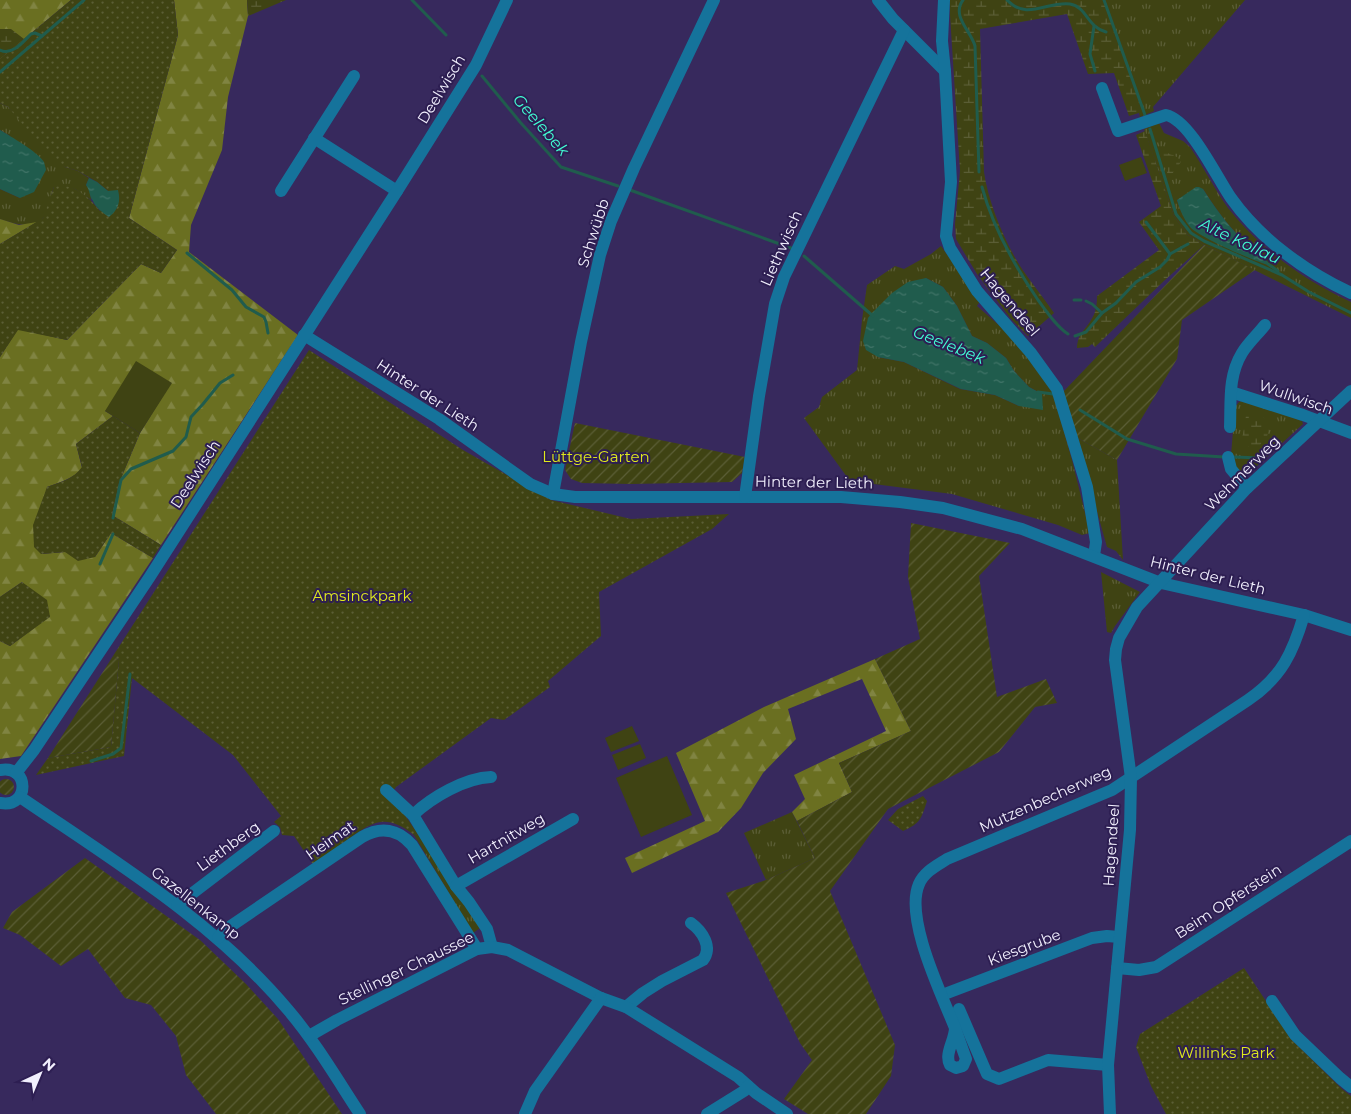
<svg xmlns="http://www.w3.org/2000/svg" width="1351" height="1114" viewBox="0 0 1351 1114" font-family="Montserrat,sans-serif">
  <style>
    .grass { fill: url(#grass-tufts); fill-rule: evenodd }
    .forest { fill: url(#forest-firs) }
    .wetland { fill: url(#wetland-marsh) }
    .park { fill: url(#park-dots) }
    .garden { fill: url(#garden-furrows) }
    .pitch { fill: #3f4313 }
    .water { fill: url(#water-ripples) }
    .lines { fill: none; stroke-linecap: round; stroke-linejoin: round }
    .stream { stroke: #205c4d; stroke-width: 3 }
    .minor { stroke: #15739b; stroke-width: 12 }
    .labels { text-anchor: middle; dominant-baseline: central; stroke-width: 4; stroke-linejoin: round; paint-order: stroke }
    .street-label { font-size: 15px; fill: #f1effd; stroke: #2d1e52 }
    .park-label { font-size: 15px; fill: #dfea1c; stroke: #2d1e52 }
    .water-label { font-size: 16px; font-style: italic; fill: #42fed3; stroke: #2d1e52 }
  </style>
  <defs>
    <pattern id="grass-tufts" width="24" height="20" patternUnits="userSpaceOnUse" patternTransform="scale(1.25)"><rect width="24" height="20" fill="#3f4313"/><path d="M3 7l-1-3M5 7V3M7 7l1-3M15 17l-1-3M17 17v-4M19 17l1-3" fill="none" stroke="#5b5e36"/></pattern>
    <pattern id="forest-firs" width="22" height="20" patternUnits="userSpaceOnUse" patternTransform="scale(1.25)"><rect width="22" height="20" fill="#6a6f21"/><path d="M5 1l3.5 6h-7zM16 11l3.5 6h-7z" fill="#808442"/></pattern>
    <pattern id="wetland-marsh" width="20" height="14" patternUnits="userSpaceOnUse" patternTransform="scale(1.25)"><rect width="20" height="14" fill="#3f4313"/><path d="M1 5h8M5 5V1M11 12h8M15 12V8" fill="none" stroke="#5b5e36"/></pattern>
    <pattern id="park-dots" width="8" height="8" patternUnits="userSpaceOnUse" patternTransform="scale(1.25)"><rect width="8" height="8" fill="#3f4313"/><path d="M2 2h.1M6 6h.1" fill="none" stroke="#5b5e36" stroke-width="1.8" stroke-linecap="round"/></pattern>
    <pattern id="garden-furrows" width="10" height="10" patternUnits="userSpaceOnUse" patternTransform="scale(1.25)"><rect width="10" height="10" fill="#3f4313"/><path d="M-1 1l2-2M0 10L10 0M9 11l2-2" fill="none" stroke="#5b5e36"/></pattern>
    <pattern id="water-ripples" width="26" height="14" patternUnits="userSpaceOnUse" patternTransform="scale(1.25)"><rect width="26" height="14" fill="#205c4d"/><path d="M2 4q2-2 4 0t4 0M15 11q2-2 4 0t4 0" fill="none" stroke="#417468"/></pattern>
  </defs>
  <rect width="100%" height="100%" fill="#37295d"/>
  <g class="grass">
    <polygon points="1104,0 1245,0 1153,107 1154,111 1145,115"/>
    <path d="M0,103L8,107L65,167L78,171L89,178L86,185L90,190L91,200L75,189L54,187C51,194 48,213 43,218C33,230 11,223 0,219V189L20,198L10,136L0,130Z"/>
    <path d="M1159,123L1164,133L1183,141L1190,147C1203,166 1214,188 1228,208C1260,249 1304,280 1351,302V318L1204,245L1188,235L1174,216L1144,129ZM1203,189C1221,218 1241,242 1268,262V265L1204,236C1189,228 1182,216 1177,200Z"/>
    <path d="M941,246L980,301L977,306L1026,349L1053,392L1072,460L1090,533L1082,535L1058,525L952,494L850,481L804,418L819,407L822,397L857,370L862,320L867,285L895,266L904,269L931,254ZM926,278L943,287L957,306L972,336L987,343L1006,358L1014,371L1029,387L1042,394L1019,406L995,395L960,389L904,362L878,357Z"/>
    <polygon points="1245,400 1302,421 1303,424 1245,477 1234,466 1231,455 1235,407 1239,402"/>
    <polygon points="1076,437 1117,460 1123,560 1116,551 1107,547"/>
    <polygon points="1101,572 1140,592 1115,626 1111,633 1107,632"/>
    <polygon points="792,812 815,858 766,880 744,833"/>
    <polygon points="418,834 480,928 473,933 414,835"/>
  </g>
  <g class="forest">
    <polygon points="0,0 71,0 0,59"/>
    <path d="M174,0H247L248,16L228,97L222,150L191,225L189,252L298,335L161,545L112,515L119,483L140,433L171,383L105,411L113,416L76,444L82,468C73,479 60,482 47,487L41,554L65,552L95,557L111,533L153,558L21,756L0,759V641L10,646L50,616L22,582L0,597V357L18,329L67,340L141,264L161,273L177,250L129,218L178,35Z"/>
    <polygon points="0,219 19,225 37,222 0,244"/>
    <polygon points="875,659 911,731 839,763 852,792 797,821 792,812 805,799 794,775 886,731 862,679 788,709 796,739 763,773 741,808 718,832 632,873 625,858 705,821 676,753 764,707"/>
  </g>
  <g class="wetland">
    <polygon points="247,0 286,0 248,16"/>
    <path d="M950,0H1104L1145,115L1140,117L1139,113L1129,116L1114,73L1088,74L1067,14L980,29L984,172C988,202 1005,243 1022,269C1032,284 1044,298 1054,313L1028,336L1011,319L977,274L956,239L955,224L960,171L950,15Z"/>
    <polygon points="0,29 11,29 24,39 0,59"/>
    <path d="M1145,131L1174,216L1188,235L1204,245L1165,280L1095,347L1092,344L1088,347L1077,348C1078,333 1084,332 1091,320C1096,313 1097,304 1097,296L1159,250L1139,222L1161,206L1136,135Z"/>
    <polygon points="1165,152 1177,157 1181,162 1169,178 1161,155"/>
    <path d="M1256,412L1268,421C1270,434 1267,440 1256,448L1245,446L1242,439L1246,416Z"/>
  </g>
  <g class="park">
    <path d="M71,0H174L178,35L129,218L177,250L161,273L141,264L67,340L18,330L0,357V244L43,218L54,187C73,182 89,197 100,211L108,191L97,182L78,171L65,167L50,157L8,107L0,103V59Z"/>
    <path d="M309,350L463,450L551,500L631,519L729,514L712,529L599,592L601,636L548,681L550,687L504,720L491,718L396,787L388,798L404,814L418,834L414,835C386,813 373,821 347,840C336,848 325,855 315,863H312L294,836L282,835L280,827L274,822L281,816L233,755L132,678L124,756L36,775L48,758L111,747L119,660L113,656Z"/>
    <path d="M113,416L140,433L119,483L112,515L161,545L153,558L111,533L95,557L78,561L65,552L41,554L34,547L33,525L47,487C60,482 74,479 82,467L76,444Z"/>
    <polygon points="22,582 47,600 50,617 10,646 0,641 0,597"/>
    <path d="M923,796L927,801C921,819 921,823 903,831L888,820L898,809Z"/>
    <polygon points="1244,968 1291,1039 1342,1089 1351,1096 1351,1114 1166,1114 1151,1086 1136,1047 1140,1034"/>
  </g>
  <g class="garden">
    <polygon points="1204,245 1255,270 1182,320 1177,359 1117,460 1076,437 1063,392"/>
    <polygon points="575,423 745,457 742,473 732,482 631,484 582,483 571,479 565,470"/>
    <polygon points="911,523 1010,543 979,576 997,697 1046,679 1057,703 1035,707 999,752 888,809 830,891 895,1045 891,1076 866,1114 808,1114 784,1099 812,1060 800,1043 726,893 766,880 815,858 797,821 852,792 839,763 911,731 875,659 920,639 908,577"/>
    <polygon points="113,656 119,660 111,747 48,758"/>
    <circle cx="6" cy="787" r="8"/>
    <polygon points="85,858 200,940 246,984 278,1019 342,1114 216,1114 186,1075 176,1036 151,1005 125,998 88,949 61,966 20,935 3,928 12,912"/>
  </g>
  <g class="pitch">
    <polygon points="1141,157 1147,173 1125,181 1119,165"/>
    <polygon points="136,361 172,383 140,433 105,411"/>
    <polygon points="632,726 639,741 611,752 605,738"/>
    <polygon points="640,744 646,758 618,770 612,755"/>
    <polygon points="667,756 692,815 641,837 616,778"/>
  </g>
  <g class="water">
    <path d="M0,130C10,136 38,152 44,162C44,162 46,169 46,170L34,192L20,198L0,189Z"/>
    <path d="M89,178L97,182L108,191L118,190C121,202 118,210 109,217C102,212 96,208 93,201C89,196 90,190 86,185Z"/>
    <path d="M1196,187H1199L1203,189C1222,219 1240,241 1268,262V265C1252,260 1203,239 1191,228C1184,220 1180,210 1177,200Z"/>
    <polygon points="926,278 943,287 957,306 972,336 987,343 1006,358 1014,371 1029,387 1042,394 1043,410 1019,406 995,395 961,389 904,362 878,357 866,350 863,341 868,318 871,314 892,293 908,282"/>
  </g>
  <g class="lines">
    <g class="stream">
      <polyline points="412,0 446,35"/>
      <path d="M963,0C951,16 971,31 975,46L979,172"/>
      <path d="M1007,0C1027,21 1047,1 1070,4C1087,7 1087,27 1106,32"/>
      <polyline points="1104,0 1145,115"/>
      <polyline points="1094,26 1090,54 1095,71"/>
      <path d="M0,50C12,56 23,42 31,34L35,33L42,36"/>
      <polyline points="0,72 84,0"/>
      <polyline points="482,76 520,122 561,167 618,186"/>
      <polyline points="1150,129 1176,214 1191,233 1204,241 1282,275 1309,292 1351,313"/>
      <path d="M982,187C993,228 1014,265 1038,300C1047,312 1056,326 1068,334"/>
      <polyline points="630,190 791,248"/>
      <polyline points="1146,222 1170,254"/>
      <polyline points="187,253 232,290 246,307 264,317 266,322 268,333"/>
      <polyline points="804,256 873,316"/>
      <polyline points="1268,264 1278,271"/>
      <polyline points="1074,300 1081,300"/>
      <polyline points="1086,301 1092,304 1102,313"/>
      <polyline points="1075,336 1086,332 1102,313 1116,303 1136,282 1160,267 1167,260 1170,254 1188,244"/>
      <polyline points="1038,392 1053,394"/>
      <polyline points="1080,410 1127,439 1176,454 1224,457"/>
      <polyline points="1235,457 1260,458"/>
      <polyline points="113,518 121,480 131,469 173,451 186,437 191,417 203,404 220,383 233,375"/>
      <polyline points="100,564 113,534"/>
      <polyline points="91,761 113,754 121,748 130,674"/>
    </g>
    <g class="minor">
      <polyline points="878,0 893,19 945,71"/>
      <polyline points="944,0 942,41 945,71 951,182 946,236 950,248 977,291 1031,353 1057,389 1087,487 1096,542 1094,556"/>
      <path d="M1102,88L1118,131L1166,115C1190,120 1217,178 1231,198C1260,239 1306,272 1351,293"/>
      <polyline points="314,138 397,191"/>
      <polyline points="281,191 354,76"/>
      <polyline points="304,335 439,419 530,484 553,494 575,497 841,497 900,502 943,508 1022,529 1161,583 1304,615 1351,630"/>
      <polyline points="1231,392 1303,415 1351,433"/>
      <path d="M1230,427C1231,401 1228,376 1242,353C1248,343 1258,334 1265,325"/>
      <polyline points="1228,457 1231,469 1247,488"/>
      <polyline points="553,494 581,342 600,255 611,221 634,168 714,0"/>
      <polyline points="745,497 759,396 775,304 784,277 904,30"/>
      <path d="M0,770C30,764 30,809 0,803"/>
      <polyline points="16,773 34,750 149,578 397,191 476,65 507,0"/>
      <polyline points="386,790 413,815 456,886 469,902 487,929 492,947"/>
      <path d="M20,797C114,861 215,922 289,1011C316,1043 337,1079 360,1114"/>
      <path d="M413,815C432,797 465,778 491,777"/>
      <polyline points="456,886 573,819"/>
      <polyline points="177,905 274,831"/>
      <path d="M218,938L225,930L362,837C381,826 398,829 412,845L477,949"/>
      <polyline points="1117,968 1139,970 1156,967 1351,841"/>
      <polyline points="942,995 1092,938 1107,936 1119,937"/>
      <polyline points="1272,1001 1295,1035 1340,1078 1351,1087"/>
      <path d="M626,1007L643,993L662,981L703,960C713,947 702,931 691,923"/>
      <polyline points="959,1009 987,1074 999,1079 1048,1060 1108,1065"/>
      <path d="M955,1028L966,1059L963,1066L956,1068L950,1065C944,1054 955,1040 955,1028C942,995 904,918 919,884C924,872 936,866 947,859L1112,790L1248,700C1282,677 1293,652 1304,615"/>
      <polyline points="309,1036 337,1020 477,949 492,947 508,950 601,998 626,1007 738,1077 756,1093 787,1114"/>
      <polyline points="525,1114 535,1091 601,998"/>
      <polyline points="707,1114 744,1091 748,1086"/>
      <polyline points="1110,1114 1108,1065 1130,830 1131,778 1115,660 1116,649 1119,638 1137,607 1247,488 1351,391"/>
    </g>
  </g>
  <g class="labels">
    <g class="street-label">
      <text transform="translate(441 89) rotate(-59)">Deelwisch</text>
      <text transform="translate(593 233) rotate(-72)">Schwübb</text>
      <text transform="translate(781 248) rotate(-66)">Liethwisch</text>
      <text transform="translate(1010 302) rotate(50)">Hagendeel</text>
      <text transform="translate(428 395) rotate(33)">Hinter der Lieth</text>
      <text transform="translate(1296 397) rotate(19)">Wullwisch</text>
      <text transform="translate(1242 473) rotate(-45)">Wehmerweg</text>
      <text transform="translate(195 474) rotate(-57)">Deelwisch</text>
      <text transform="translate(814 482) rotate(1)">Hinter der Lieth</text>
      <text transform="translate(1208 575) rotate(14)">Hinter der Lieth</text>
      <text transform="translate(1045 799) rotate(-24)">Mutzenbecherweg</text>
      <text transform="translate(506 838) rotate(-30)">Hartnitweg</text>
      <text transform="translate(330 840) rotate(-35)">Heimat</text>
      <text transform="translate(1111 845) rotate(-86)">Hagendeel</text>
      <text transform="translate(228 846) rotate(-36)">Liethberg</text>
      <text transform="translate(1228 901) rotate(-33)">Beim Opferstein</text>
      <text transform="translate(196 903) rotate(38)">Gazellenkamp</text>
      <text transform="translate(1024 947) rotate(-21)">Kiesgrube</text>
      <text transform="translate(406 968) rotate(-26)">Stellinger Chaussee</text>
    </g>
    <g class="park-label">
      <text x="596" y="456">Lüttge-Garten</text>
      <text x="362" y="595">Amsinckpark</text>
      <text x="1226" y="1052">Willinks Park</text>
    </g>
    <g class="water-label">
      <text transform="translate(541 125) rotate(49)">Geelebek</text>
      <text transform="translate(1240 241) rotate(25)">Alte Kollau</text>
      <text transform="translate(949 345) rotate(22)">Geelebek</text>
    </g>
  </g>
  <g transform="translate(40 1074) rotate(44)" stroke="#2d1e52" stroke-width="4" paint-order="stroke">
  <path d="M0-4L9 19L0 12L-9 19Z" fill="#f1effd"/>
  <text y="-8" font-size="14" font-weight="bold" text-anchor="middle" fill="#f1effd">N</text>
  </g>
</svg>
